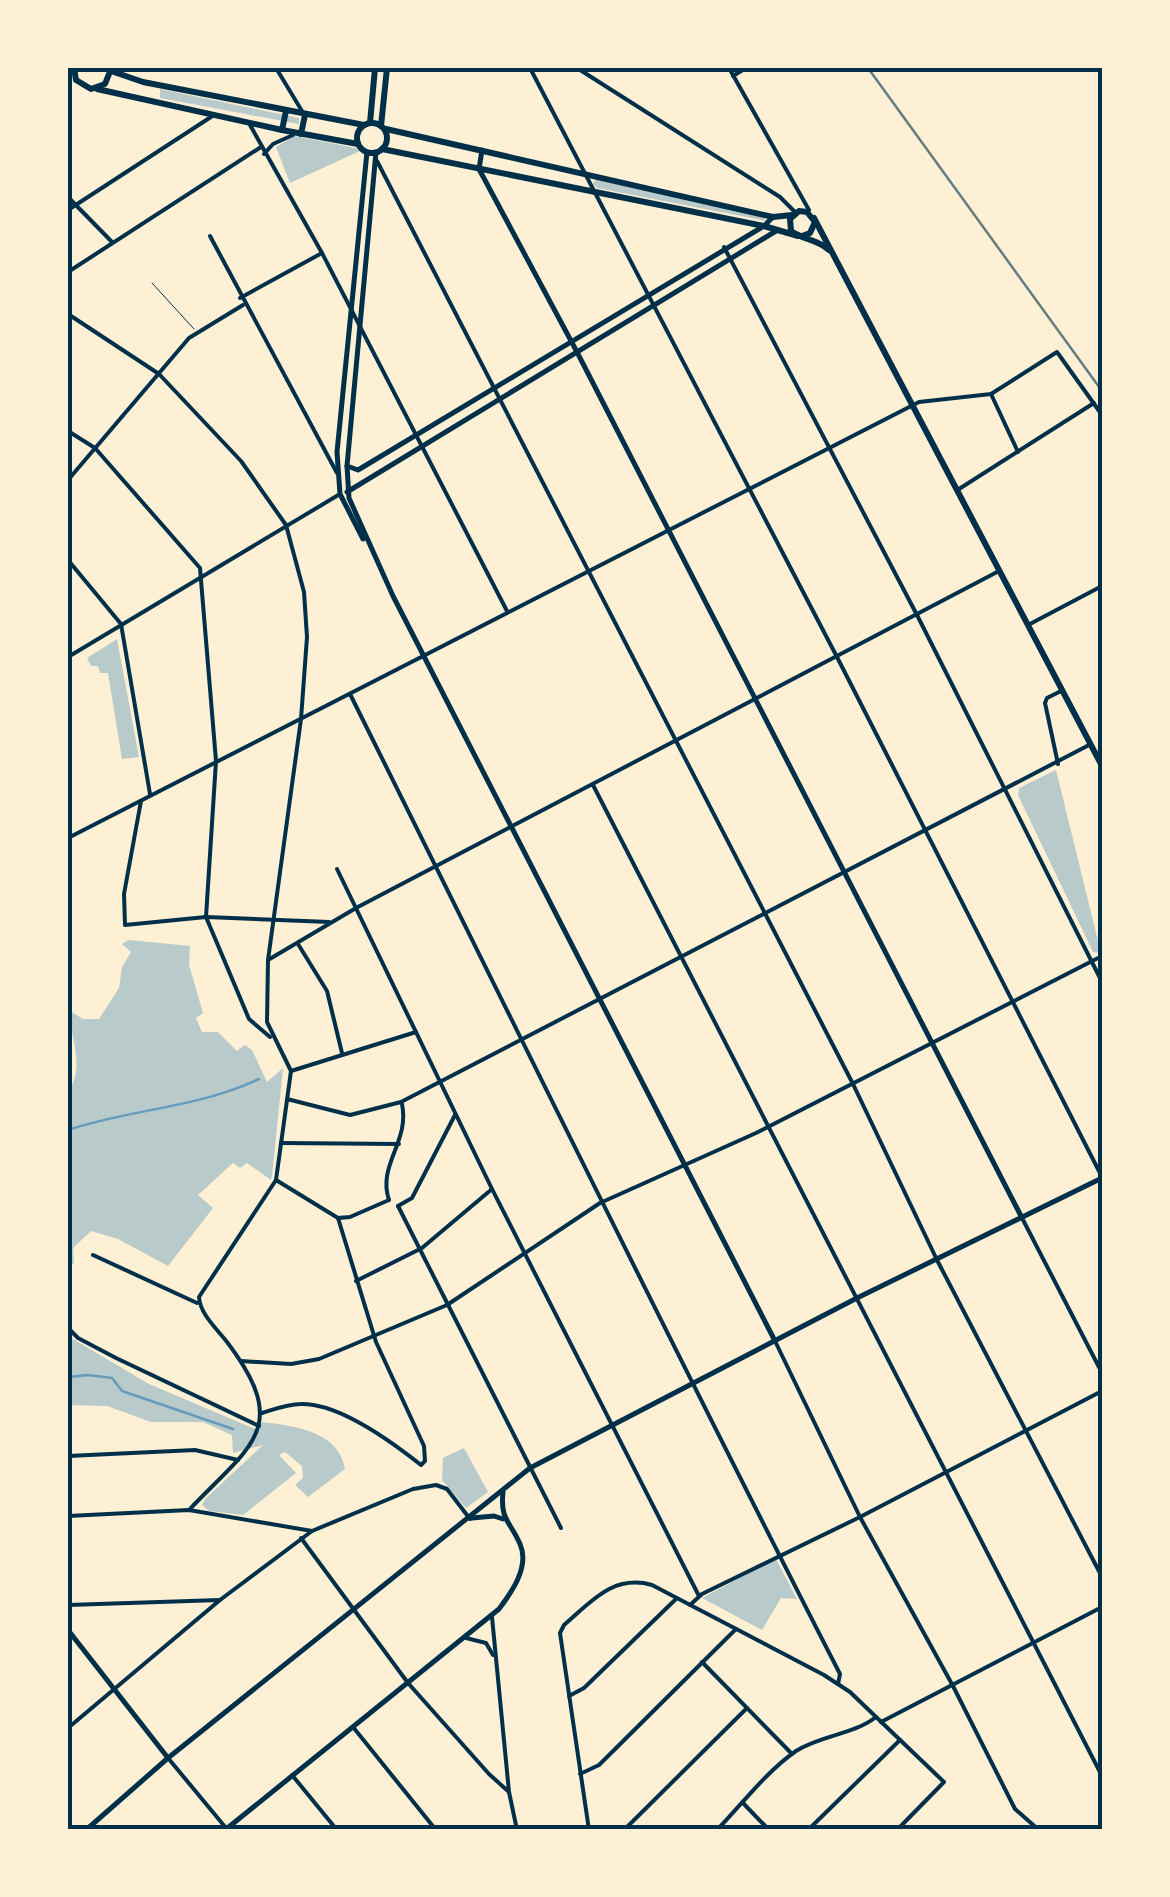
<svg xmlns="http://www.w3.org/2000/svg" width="1170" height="1897" viewBox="0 0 1170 1897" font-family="'Sofia Sans Condensed',sans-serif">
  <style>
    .green { fill: #b9caca }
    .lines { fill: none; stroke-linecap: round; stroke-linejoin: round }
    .stream { stroke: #669bbc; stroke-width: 2.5 }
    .service { stroke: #003049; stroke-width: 1 }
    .minor { stroke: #003049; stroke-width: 4 }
    .tertiary { stroke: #003049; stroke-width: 5 }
    .secondary { stroke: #003049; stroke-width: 5 }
    .primary { stroke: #003049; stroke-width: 6 }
    .rail { stroke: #657d81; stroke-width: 2.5 }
    .neatline { fill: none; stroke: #003049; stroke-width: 4 }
  </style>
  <rect width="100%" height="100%" fill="#fdf0d5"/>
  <g class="green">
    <polygon points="160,89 299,118 299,124 160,98"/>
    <polygon points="295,136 356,148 360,151 290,183 276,147"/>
    <polygon points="596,179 764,218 766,221 597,188 593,184"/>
    <polygon points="117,639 139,757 122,759 108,673 100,673 98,666 91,666 87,658"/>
    <polygon points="1056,770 1101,953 1093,952 1018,795 1019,788"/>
    <path d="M129,940L190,946L189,965L203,1013L196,1018L202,1032H218L237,1051L245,1045L252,1050L267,1082L283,1068L272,1176L271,1180L247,1163L240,1168L233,1163L198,1195L213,1208L168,1266L118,1239L91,1231L73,1248L74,1263L68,1266V1092C86,1066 70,1040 70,1011L83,1019H99L119,988L122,967L131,952L122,944Z"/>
    <path d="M68,1336L149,1384L255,1429L262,1422C294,1426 339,1431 345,1469L308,1497L295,1485L303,1478L302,1466L285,1452L279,1455L296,1473L243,1515L209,1511L202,1505L205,1499L263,1445L233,1453L232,1435L203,1422H151L107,1406L68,1405Z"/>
    <polygon points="464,1448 488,1492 466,1508 442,1480 443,1458"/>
    <polygon points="776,1559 797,1599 781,1598 762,1630 702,1598"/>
  </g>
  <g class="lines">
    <g class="stream">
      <path d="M68,1130C130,1109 198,1108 259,1079"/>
      <polyline points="68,1377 88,1375 112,1378 122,1391 233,1429"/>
    </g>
    <polyline class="service" points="152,283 194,329"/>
    <g class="minor">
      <polyline points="276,68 302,111"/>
      <polyline points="530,68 837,657 1102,1177"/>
      <polyline points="577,68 780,197 795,212"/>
      <polyline points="729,68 809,210"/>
      <polyline points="733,76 746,68"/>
      <polyline points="250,125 322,253 507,611"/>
      <polyline points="264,154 273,144 293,135"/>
      <polyline points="377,161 853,1084 937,1260 1102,1577"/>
      <polyline points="68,197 112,242"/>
      <polyline points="68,210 214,115"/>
      <polyline points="210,236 337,473"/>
      <polyline points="724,247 917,615 1102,982"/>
      <polyline points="68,272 261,147"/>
      <polyline points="240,298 322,253"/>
      <path d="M68,314L159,374L241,461L286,525L304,592L307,637L301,719L268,960L267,1022L291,1071L276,1180L199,1297C200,1314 217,1329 227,1342C293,1429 249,1446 189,1510"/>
      <polyline points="991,394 1018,452"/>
      <polyline points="68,431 95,448 200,568 216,761 206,917 249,1019 270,1037"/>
      <polyline points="68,480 189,338 243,305"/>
      <polyline points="959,489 1094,403"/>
      <polyline points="68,560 121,624 150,794"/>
      <polyline points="1028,625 1102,586"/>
      <polyline points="68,657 340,494"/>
      <path d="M350,694C513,1021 673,1349 840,1674L838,1684"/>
      <polyline points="1058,764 1045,703 1047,698 1061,691"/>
      <polyline points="593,785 1102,1776"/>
      <polyline points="141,801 124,894 125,925 206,917 329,922"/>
      <polyline points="68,838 919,402 991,394 1057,352 1102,415"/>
      <polyline points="337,869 492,1189 699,1596"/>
      <polyline points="298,944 327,991 342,1053"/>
      <polyline points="268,960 356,908 999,571"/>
      <polyline points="291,1071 416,1032"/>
      <polyline points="287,1099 350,1115 401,1102 1091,744"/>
      <polyline points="281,1143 399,1144"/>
      <path d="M389,1200C377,1165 410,1142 402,1104"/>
      <polyline points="398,1206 561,1528"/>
      <polyline points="398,1206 412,1198 455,1115"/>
      <polyline points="1021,1216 1102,1373"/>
      <polyline points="338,1218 350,1217 389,1200"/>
      <polyline points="93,1255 197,1303"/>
      <polyline points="356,1281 422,1248 492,1189"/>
      <polyline points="68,1328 78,1338 116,1358 259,1426"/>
      <polyline points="775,1341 860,1517 953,1686 1015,1809 1039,1830"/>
      <polyline points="241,1361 291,1364 319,1359 447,1305 600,1203 756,1133 1102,956"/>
      <path d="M262,1413C275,1409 288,1404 301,1404C339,1403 392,1442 421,1465L425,1461L424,1446L376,1342L338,1218L276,1180"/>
      <polyline points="68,1456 195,1450 238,1460"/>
      <polyline points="68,1516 189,1510 312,1531"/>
      <polyline points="301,1538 408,1683 489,1774 509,1792"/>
      <polyline points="68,1605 220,1600"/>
      <polyline points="690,1605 702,1594 860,1517 1102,1391"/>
      <polyline points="492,1617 509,1792 517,1830"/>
      <polyline points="466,1638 486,1643 493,1655"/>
      <polyline points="702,1662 792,1754"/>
      <polyline points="569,1696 584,1688 676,1599"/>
      <polyline points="881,1722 1102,1607"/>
      <polyline points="353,1727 436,1830"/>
      <polyline points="68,1728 220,1600 312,1531 413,1489 436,1485 447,1489 470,1519"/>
      <polyline points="168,1758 226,1828"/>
      <polyline points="580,1774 599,1765 736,1629"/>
      <polyline points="292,1775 337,1830"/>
      <polyline points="743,1803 769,1830"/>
      <path d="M589,1830L560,1633L564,1625C591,1602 613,1574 652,1585L824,1675L850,1692L944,1782L897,1830"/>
      <polyline points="624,1830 747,1708"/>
      <path d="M717,1830C742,1804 767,1771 796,1751C821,1735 853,1735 876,1717"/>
      <polyline points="808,1830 900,1740"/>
      <polyline points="1097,1830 1102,1826"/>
    </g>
    <g class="tertiary">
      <polyline points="482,150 479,169 577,352 1021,1216"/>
      <polyline points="347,466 358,470 764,226 773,217"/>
      <polyline points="347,492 776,231"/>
      <polyline points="86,1830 168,1758"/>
    </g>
    <g class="secondary">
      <polyline points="376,152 347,466 349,498 393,596 775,1341"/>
      <polyline points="363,539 340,494 337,452 367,152"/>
      <polyline points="472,1518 494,1516 503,1519"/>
      <polyline points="68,1630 168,1758 530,1468 857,1298 1102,1178"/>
      <path d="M225,1830L499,1609C512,1592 530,1566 520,1544C510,1521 500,1520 503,1492"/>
    </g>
    <g class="primary">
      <polyline points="74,68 76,80 91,89 105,84 111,69"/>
      <polyline points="111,71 143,82 364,125"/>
      <polyline points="97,89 282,130 358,144"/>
      <polyline points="370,123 375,68"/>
      <circle cx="372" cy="138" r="15"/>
      <polyline points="381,126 387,68"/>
      <polyline points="386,129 773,217 792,215"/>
      <polyline points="282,130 286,111"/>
      <polyline points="301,134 305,115"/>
      <polyline points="382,149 764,226 798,236"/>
      <polyline points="814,218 1102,766"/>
      <path d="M802,236L810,233L815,222L807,212L799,211L790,219L791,231C803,240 817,239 829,250"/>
    </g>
    <polyline class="rail" points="868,68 1102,391"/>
  </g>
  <rect width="1170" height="1897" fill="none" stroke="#fdf0d5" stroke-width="140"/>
  <rect x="70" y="70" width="1030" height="1757" class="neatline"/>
</svg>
